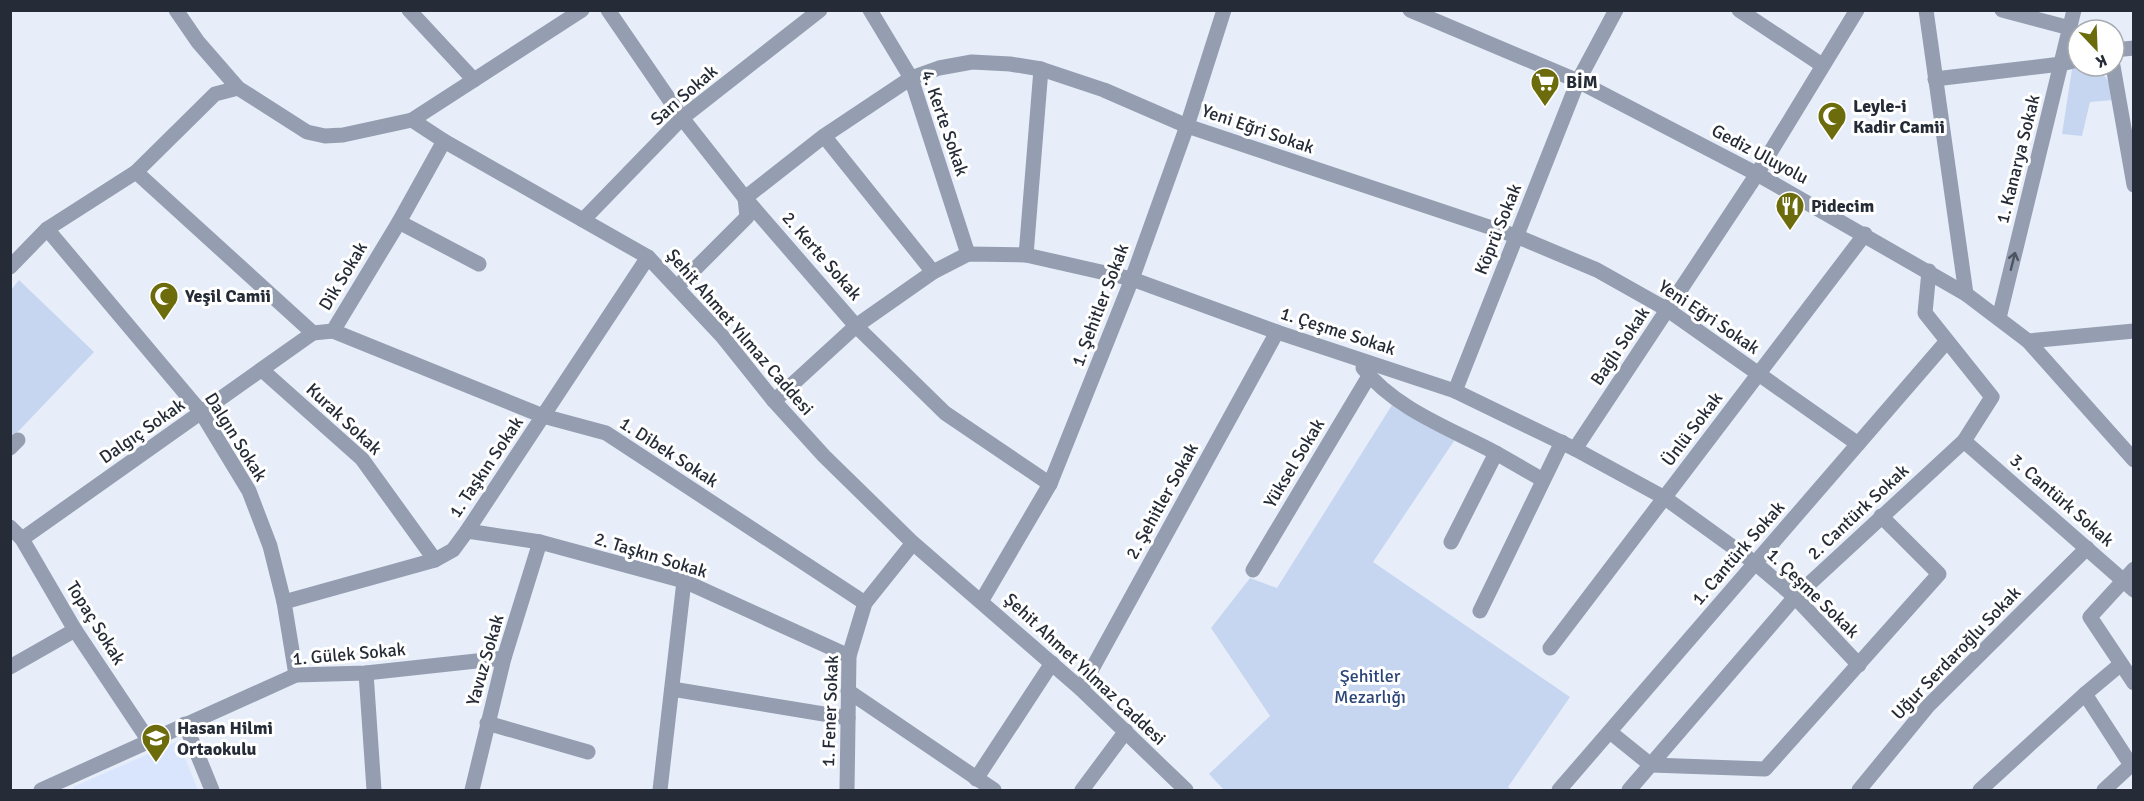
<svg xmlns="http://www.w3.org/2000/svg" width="2144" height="801" viewBox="0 0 2144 801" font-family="Signika,sans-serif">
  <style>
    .built { fill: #d8e5fc }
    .green { fill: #c7d6f0 }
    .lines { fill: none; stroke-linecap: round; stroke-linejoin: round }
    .minor { stroke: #949eb0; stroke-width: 15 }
    .tertiary { stroke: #949eb0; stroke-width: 15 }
    .oneway { stroke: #4c5461 }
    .labels { text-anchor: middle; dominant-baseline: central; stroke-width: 6; stroke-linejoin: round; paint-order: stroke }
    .poi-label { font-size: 18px; font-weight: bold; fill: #252c37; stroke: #fff; text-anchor: start }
    .street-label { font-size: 18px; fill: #252c37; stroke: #fff }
    .park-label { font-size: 18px; fill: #2b4578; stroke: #fff }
  </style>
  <rect width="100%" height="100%" fill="#e7eefa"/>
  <polygon class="built" points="178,741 198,790 74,790 73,787"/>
  <g class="green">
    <polygon points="2087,66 2098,66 2108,81 2114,100 2090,102 2082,136 2062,134 2072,69"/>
    <polygon points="19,280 94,352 11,439 11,290"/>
    <polygon points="1392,405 1456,438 1373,562 1570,697 1508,787 1512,790 1224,790 1209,774 1270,716 1211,628 1250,578 1277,588"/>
  </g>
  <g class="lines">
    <g class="minor">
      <polyline points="409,10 474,80"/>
      <polyline points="608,10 682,118 745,198 856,326 945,413 1050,484"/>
      <polyline points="870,10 911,78 968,254"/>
      <polyline points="1739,10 1822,65"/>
      <polyline points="1926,10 1966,294"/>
      <polyline points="2002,10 2070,28"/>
      <polyline points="2114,50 2134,48"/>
      <polyline points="2113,66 2134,185"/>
      <polyline points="1935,79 2061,64 2078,60"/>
      <polyline points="412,120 582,10"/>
      <polyline points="824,136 933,272"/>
      <polyline points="136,172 313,333 333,331 399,222 444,141"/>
      <polyline points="583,220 682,118 820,10"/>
      <polyline points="399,222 479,264"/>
      <polyline points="47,229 201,412 249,491 270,546 284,602 296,675"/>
      <polyline points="1026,255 1041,69"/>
      <polyline points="678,286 747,217 745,198 824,136 911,78 939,68 972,62 1010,64 1041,69 1104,90 1187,126 1516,236 1597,270 1668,310 1858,444"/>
      <polyline points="1999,318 2074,10"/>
      <polyline points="333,331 543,416 606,433 865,603"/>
      <polyline points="2028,341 2134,331"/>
      <path d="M1363,368C1395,409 1451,429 1496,453"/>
      <polyline points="262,370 362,459 435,560"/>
      <polyline points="1455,391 1578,81 1616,10"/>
      <polyline points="774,401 856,326 933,272 968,254 1026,255 1132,279 1277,332 1455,391 1575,449 1665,498 1755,563 1795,597 1859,665"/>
      <polyline points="1964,441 2134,590"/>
      <polyline points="10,448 18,440"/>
      <polyline points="1575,449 1757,174 1857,10"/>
      <polyline points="10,527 22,539 75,630 149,741"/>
      <polyline points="467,531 540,542 684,581 849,656"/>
      <polyline points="22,539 313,333"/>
      <polyline points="1451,542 1496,453 1543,480"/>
      <polyline points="2134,569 2090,617 2134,683"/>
      <polyline points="1253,570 1369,376"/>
      <polyline points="982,600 1050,484 1132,279 1187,126 1224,10"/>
      <polyline points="284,602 435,560 453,550 467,531 648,257"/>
      <polyline points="1480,611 1562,442"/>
      <polyline points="1550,648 1865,234"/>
      <polyline points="10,667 75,630"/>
      <polyline points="366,673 374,790"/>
      <polyline points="672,689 848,718"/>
      <polyline points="1081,689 1277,332"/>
      <polyline points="848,691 994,790"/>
      <polyline points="2085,694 2131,765 2104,790"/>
      <polyline points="487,723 588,752"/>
      <polyline points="185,724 212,790"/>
      <polyline points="1610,732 1651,765 1765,769 1939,574 1881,516"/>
      <polyline points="976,779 1052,663"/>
      <polyline points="41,790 296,675 366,673 504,658"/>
      <polyline points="472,790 504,658 540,542"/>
      <polyline points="660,790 684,581"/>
      <polyline points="847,790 849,656 865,603 913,543"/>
      <polyline points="1082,790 1126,731"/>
      <polyline points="1559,790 1947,341"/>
      <polyline points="1629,790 1795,597 1964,441 1992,397 1925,313 1929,271"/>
      <polyline points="1859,790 1928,706 2087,548"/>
      <polyline points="1980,790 2085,694 2121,664"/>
    </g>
    <g class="tertiary">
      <polyline points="176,10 198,42 238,88 307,132 325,136 343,135 412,120 444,141 648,257 722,336 774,401 824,456 913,543 1081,689 1186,790"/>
      <polyline points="1410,10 1578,81 1757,174 1966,294 2028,341 2134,460"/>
      <polyline points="10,267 47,229 136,172 215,94 238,88"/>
    </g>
  </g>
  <defs><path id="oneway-shaft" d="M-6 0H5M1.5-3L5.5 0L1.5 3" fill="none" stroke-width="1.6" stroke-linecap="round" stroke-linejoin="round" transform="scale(1.5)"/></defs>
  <use class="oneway" href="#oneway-shaft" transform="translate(2013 261) rotate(-76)"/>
  <defs>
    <g id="supermarket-pin" transform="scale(1.5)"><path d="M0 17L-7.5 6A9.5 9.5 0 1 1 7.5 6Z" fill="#6c6c0c" stroke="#fff"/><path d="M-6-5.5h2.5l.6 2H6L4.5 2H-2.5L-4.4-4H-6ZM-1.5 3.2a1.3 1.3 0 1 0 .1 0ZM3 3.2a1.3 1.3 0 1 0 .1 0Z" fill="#fff"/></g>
    <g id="mosque-pin" transform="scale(1.5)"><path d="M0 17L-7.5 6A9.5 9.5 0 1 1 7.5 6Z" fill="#6c6c0c" stroke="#fff"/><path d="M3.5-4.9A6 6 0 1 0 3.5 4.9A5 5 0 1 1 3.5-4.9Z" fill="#fff"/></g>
    <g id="restaurant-pin" transform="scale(1.5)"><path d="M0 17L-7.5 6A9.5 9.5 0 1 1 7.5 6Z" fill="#6c6c0c" stroke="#fff"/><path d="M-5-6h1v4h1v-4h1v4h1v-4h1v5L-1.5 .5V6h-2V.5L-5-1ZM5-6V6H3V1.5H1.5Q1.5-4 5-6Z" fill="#fff"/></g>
    <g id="school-pin" transform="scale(1.5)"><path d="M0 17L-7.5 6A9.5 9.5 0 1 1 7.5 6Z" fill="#6c6c0c" stroke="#fff"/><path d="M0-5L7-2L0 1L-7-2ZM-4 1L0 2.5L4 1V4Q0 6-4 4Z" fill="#fff"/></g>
  </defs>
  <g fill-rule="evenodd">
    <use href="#supermarket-pin" x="1545" y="82"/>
    <use href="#mosque-pin" x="1832" y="116"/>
    <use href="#restaurant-pin" x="1790" y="206"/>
    <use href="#mosque-pin" x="164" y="296"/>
    <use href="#school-pin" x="156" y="738"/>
  </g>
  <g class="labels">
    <g class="poi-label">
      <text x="1566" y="82">BİM</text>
      <text x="1853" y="106">Leyle-i<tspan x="1853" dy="21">Kadir Camii</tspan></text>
      <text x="1811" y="206">Pidecim</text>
      <text x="185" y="296">Yeşil Camii</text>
      <text x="177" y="728">Hasan Hilmi<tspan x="177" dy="21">Ortaokulu</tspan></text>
    </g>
    <g class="street-label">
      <text transform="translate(684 95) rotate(-41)">Sarı Sokak</text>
      <text transform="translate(945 123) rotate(71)">4. Kerte Sokak</text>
      <text transform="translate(1258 129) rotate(19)">Yeni Eğri Sokak</text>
      <text transform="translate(1760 154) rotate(28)">Gediz Uluyolu</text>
      <text transform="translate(2018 159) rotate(-76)">1. Kanarya Sokak</text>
      <text transform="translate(1498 229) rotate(-68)">Köprü Sokak</text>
      <text transform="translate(822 256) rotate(49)">2. Kerte Sokak</text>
      <text transform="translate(343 276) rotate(-59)">Dik Sokak</text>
      <text transform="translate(1100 305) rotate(-69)">1. Şehitler Sokak</text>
      <text transform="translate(1709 317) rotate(34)">Yeni Eğri Sokak</text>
      <text transform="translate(1338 331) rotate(18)">1. Çeşme Sokak</text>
      <text transform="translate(740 332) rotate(49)">Şehit Ahmet Yılmaz Caddesi</text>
      <text transform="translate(1620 346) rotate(-56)">Bağlı Sokak</text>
      <text transform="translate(344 419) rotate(43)">Kurak Sokak</text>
      <text transform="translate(1692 429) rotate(-53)">Ünlü Sokak</text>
      <text transform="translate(142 431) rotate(-35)">Dalgıç Sokak</text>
      <text transform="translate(236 437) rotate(58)">Dalgın Sokak</text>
      <text transform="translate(669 452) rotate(33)">1. Dibek Sokak</text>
      <text transform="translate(1294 463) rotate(-59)">Yüksel Sokak</text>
      <text transform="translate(486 467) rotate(-56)">1. Taşkın Sokak</text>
      <text transform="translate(2062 500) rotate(41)">3. Cantürk Sokak</text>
      <text transform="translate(1162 501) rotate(-61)">2. Şehitler Sokak</text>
      <text transform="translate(1858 512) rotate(-43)">2. Cantürk Sokak</text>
      <text transform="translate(1738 553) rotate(-49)">1. Cantürk Sokak</text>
      <text transform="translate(651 555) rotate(17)">2. Taşkın Sokak</text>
      <text transform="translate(1813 593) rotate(44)">1. Çeşme Sokak</text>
      <text transform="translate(96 623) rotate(58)">Topaç Sokak</text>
      <text transform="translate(1956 653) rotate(-46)">Uğur Serdaroğlu Sokak</text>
      <text transform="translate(349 654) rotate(-5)">1. Gülek Sokak</text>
      <text transform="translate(485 660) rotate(-74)">Yavuz Sokak</text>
      <text transform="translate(1085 669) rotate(43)">Şehit Ahmet Yılmaz Caddesi</text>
      <text transform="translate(830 711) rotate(-88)">1. Fener Sokak</text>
    </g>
    <g class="park-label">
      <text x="1370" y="676">Şehitler<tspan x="1370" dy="21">Mezarlığı</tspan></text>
    </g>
  </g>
  <rect width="2144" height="801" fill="none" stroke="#252c37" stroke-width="24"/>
  <g transform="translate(2096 48) rotate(157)"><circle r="28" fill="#ffffff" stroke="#a8abaf" stroke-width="1.5"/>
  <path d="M0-4.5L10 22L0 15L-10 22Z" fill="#6c6c0c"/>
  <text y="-9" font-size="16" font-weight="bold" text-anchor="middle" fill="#252c37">K</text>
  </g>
</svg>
